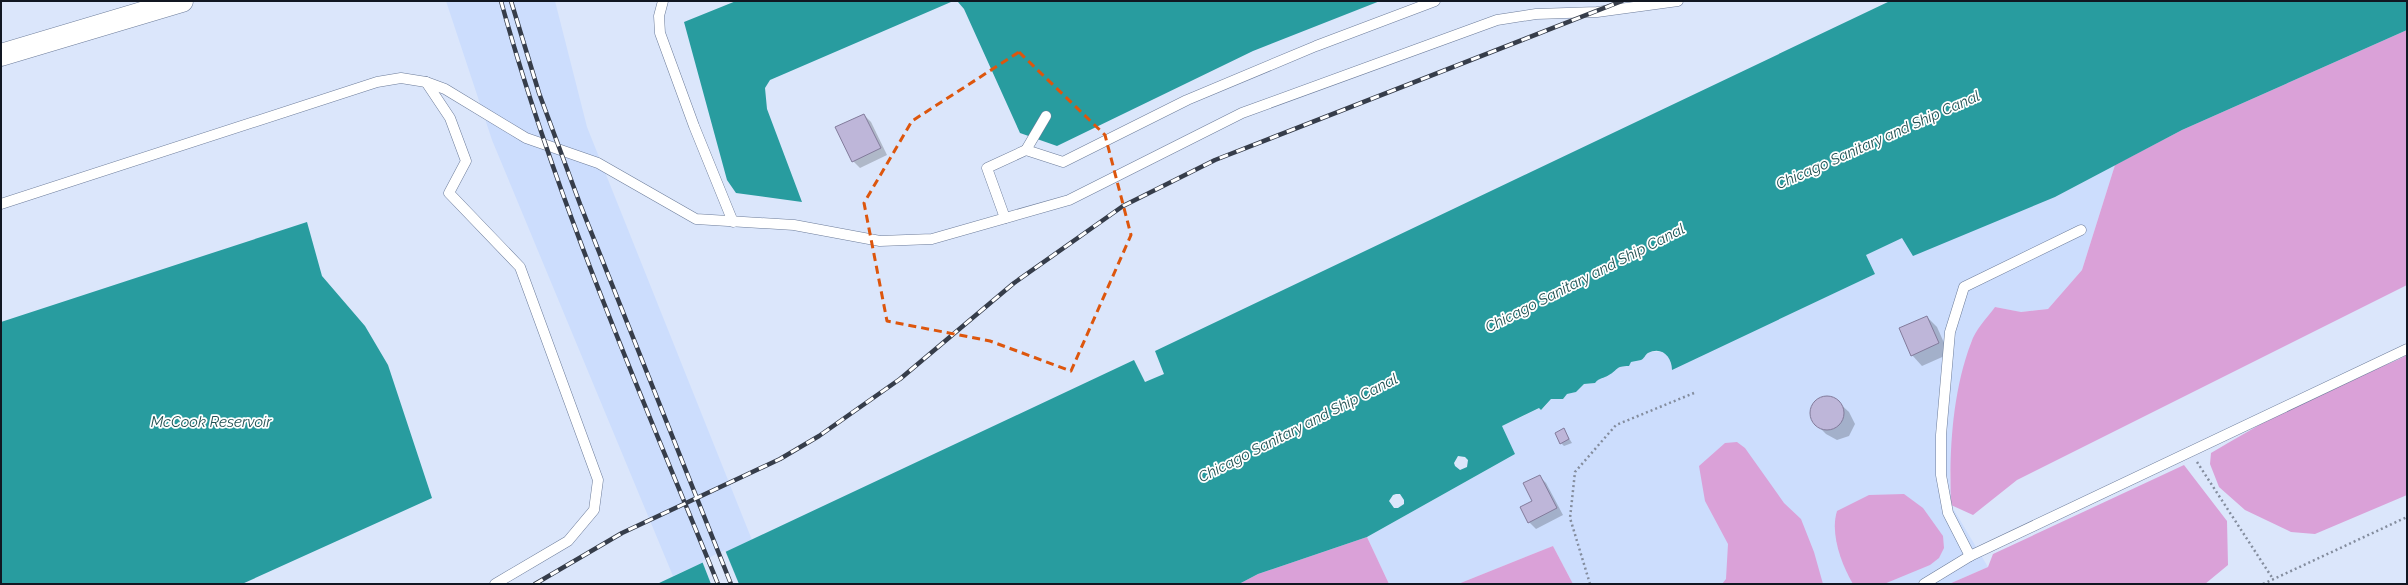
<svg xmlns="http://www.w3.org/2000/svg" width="2408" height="585" viewBox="0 0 2408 585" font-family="Raleway,sans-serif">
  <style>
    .built { fill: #ccddfd }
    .forest { fill: #daa1d8 }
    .water { fill: #289c9f; fill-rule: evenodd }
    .pier { fill: #dbe6fb }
    .shadow { fill: #0003 }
    .building { fill: #beb6d9; stroke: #827b9b }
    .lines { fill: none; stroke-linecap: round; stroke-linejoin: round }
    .service-casing { stroke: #6c7c9a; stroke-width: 11 }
    .motorway-casing { stroke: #6c7c9a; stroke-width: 23 }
    .path { stroke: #848d9e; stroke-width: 2.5; stroke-dasharray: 2 3; stroke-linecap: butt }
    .service { stroke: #fff; stroke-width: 10 }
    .motorway { stroke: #fff; stroke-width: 22 }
    .rail-casing { stroke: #363d4a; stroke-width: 4.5 }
    .rail { stroke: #fff; stroke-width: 3; stroke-dasharray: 9; stroke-linecap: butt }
    .marked { fill: none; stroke: #dd560d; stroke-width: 3; stroke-dasharray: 8 5; stroke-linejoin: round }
    .labels { text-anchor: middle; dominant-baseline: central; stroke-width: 3.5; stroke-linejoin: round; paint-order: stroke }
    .water-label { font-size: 15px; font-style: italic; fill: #245354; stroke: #fff }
  </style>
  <rect width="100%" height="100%" fill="#dbe6fb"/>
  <g class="built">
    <polygon points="446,1 555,1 587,127 752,540 673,576 492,140"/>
    <polygon points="2115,165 2082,270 2048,309 2020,312 1995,307 1971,342 1958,395 1950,473 1951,505 1988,567 1949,584 1573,584 1553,546 1458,584 1389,584 1367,537 1515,454 1502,426 1540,408 1541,410 1544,408 1551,399 1563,399 1567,394 1576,392 1584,384 1595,383 1598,378 1608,376 1617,367 1628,366 1631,362 1641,360 1650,352 1662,352 1668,356 1672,362 1672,369 1875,274 1866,255 1902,237 2055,197"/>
  </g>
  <g class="forest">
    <path d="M2407,30V285L2017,480L1973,515L1951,505C1949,453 1952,393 1971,343C1975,330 1987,318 1995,307L2021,312L2048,309L2082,270L2115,165L2182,130Z"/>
    <path d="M2407,355V495L2315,534L2291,532L2245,510L2219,487L2210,464L2211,453C2253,429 2295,403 2339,383C2362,372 2385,367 2407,355Z"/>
    <polygon points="1737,442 1745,448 1784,503 1801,519 1814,552 1823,584 1722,584 1726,579 1728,544 1705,501 1699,466 1725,443"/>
    <polygon points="2184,465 2227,521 2228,565 2205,584 1949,584 1988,567 1993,554"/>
    <path d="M1904,494L1923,508L1943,536L1944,548L1939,558L1930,565L1884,584H1853C1841,564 1830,533 1837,511L1869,495Z"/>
    <polygon points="1367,537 1389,584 1239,584 1258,574"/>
    <polygon points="1553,546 1573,584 1458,584"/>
  </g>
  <g class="water">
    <polygon points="736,1 1380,1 1253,51 1057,146 1020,133 964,9 958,2 951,2 770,80 765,88 767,109 802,202 736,193 727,180 684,22"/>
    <path d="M1890,1H2407V30L2182,130L2055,197L1913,256L1902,238L1866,255L1875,274L1672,370C1672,357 1662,346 1648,353C1645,355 1644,359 1641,360C1638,361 1634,361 1631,362L1629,366C1615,366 1618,370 1609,375C1603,379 1600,377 1595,383L1584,384L1576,392L1567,394L1563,399H1551L1541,410L1539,408L1502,426L1515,454L1367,537L1258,574L1239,584H657L1134,360L1145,382L1164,374L1155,351ZM1458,456L1465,457L1468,460L1467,467L1460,470L1455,466L1454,463ZM1396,494H1400L1404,500V504L1398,508H1394L1389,501L1393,495Z"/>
    <polygon points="307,222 322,276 365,326 388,365 432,498 242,584 1,584 1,322"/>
  </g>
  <polygon class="pier" points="725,550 739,584 711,584 702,561"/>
  <g class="shadow">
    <polygon points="864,115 871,122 887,155 860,168 853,161"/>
    <polygon points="1927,317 1937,327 1949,354 1922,366 1912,355"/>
    <polygon points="1827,398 1838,402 1849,412 1855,424 1849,436 1837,440 1826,434 1815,423 1812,412 1817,402"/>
    <polygon points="1564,430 1572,443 1564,446 1561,443"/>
    <polygon points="1539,476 1546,483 1563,515 1536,529 1529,522"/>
  </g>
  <g class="building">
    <polygon points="864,114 881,148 852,162 835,127"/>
    <polygon points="1927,316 1939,343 1911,356 1899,328"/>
    <circle cx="1827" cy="413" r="17"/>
    <polygon points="1564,428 1569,439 1560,444 1555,433"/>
    <polygon points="1540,475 1557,508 1528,523 1520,507 1532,501 1523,483"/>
  </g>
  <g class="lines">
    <g class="service-casing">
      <g id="service">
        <polyline points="663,1 659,16 660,33 694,126 733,222"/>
        <polyline points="426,82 450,118 466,161 449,193 520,267 598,480 594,510 568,541 495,584"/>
        <polyline points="1026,150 1046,116"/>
        <polyline points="1,204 377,82 401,78 426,82 445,89 526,138 598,163 696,219 794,225 880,241 932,239 1069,200 1242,113 1497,20 1536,14 1597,12 1678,1"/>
        <polyline points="1005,218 987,168 1026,150 1063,162 1187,100 1316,46 1435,1"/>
        <polyline points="1970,556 1948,513 1941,475 1941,435 1950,332 1964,287 2081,230"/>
        <polyline points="1924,584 1970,556 2407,349"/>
      </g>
    </g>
    <g class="motorway-casing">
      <polyline id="motorway" points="1,55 182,1"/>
    </g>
    <g class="path">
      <polyline points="2197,462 2273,579"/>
      <polyline points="1590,584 1570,518 1575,472 1616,425 1694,393"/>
      <polyline points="2263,584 2407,517"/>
    </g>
    <use href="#service" class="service"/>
    <use href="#motorway" class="motorway"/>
    <g class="rail-casing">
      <g id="rail">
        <path d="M501,1C556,201 640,392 718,584"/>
        <polyline points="511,1 539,93 580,204 731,584"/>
        <polyline points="535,584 622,533 780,459 819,436 900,379 1014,283 1123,206 1215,160 1622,1"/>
      </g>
    </g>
    <use href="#rail" class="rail"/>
  </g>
  <path class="marked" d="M1019,52L1105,135L1131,235L1071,371L990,341L887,321L864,203L912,121Z"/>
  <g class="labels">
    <g class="water-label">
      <text transform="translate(1878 140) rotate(-24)">Chicago Sanitary and Ship Canal</text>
      <text transform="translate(1585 278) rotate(-27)">Chicago Sanitary and Ship Canal</text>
      <text x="211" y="422">McCook Reservoir</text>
      <text transform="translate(1298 428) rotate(-27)">Chicago Sanitary and Ship Canal</text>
    </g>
  </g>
  <rect width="2408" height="585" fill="none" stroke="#111722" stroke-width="4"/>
</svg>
